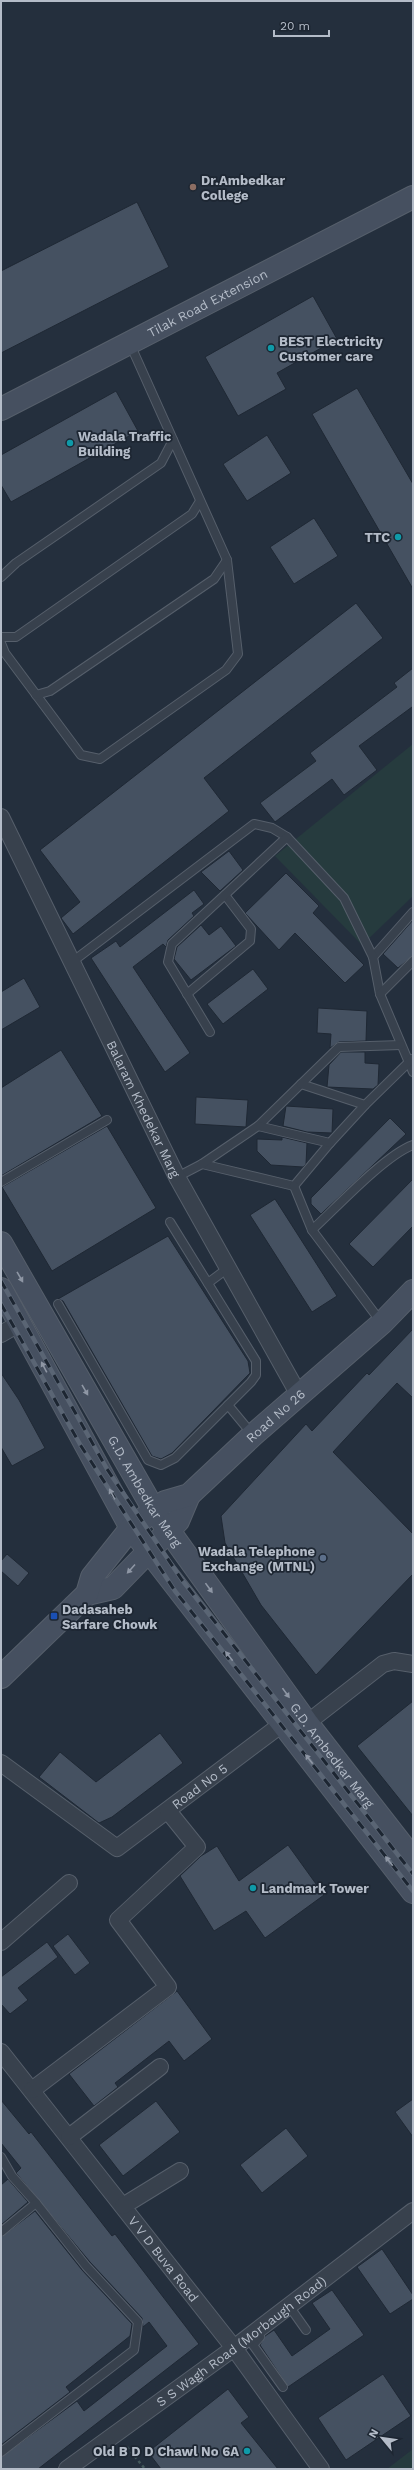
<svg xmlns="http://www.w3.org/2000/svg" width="414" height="2470" viewBox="0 0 414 2470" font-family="'Work Sans',sans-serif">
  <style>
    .green { fill: #263b3e }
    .building { fill: #455161; stroke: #1f2834 }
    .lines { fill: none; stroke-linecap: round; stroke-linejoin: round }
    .lane-casing { stroke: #565f6b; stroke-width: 10 }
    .street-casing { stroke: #565f6b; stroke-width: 18 }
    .secondary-casing { stroke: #565f6b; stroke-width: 24 }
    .path { stroke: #44585b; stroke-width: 2.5; stroke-dasharray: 3 3; stroke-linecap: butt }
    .lane { stroke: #38414d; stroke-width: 8 }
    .street { stroke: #38414d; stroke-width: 16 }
    .secondary { stroke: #465060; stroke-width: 22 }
    .rail-casing { stroke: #5a6574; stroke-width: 4.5 }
    .rail { stroke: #1d2632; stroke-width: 3; stroke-dasharray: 9; stroke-linecap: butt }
    .oneway { fill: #8e96a4 }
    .education-dot { fill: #8d6e63; stroke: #1d2632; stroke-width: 1.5 }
    .culture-dot { fill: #0f9aa8; stroke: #1d2632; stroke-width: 1.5 }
    .service-dot { fill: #5c6f8a; stroke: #1d2632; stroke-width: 1.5 }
    .transit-dot { fill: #1a4fb4; stroke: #1d2632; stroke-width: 1.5 }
    .labels { text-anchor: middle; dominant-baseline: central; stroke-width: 3.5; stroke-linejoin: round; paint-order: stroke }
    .poi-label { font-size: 13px; font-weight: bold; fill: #b4bcc8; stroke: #1d2632; text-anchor: start }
    .street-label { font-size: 13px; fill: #b4bcc8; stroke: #1d2632 }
  </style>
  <rect width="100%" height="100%" fill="#242f3d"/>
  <g class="green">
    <polygon points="413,744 413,896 362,945 275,856"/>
    <polygon points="413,2449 413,2469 387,2469"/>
  </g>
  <g class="building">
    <polygon points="137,202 169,267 1,353 1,271"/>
    <polygon points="313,296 337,339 277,373 286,389 238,416 205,357"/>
    <polygon points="357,388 413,484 413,589 312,414"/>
    <polygon points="116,391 138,431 11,502 1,485 1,455"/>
    <polygon points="267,435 291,473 247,501 223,464"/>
    <polygon points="314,518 338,556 294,584 270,547"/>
    <polygon points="356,603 383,638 204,778 229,811 73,934 61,918 80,902 40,850"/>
    <polygon points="413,668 413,708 412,707 359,746 377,770 344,795 332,779 275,822 260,803 316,761 310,753 397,687 394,683"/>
    <polygon points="229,851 243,870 220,891 201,872"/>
    <polygon points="286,873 319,906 313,913 364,965 345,983 295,933 279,950 245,913"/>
    <polygon points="194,890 204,904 192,913 194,916 168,940 166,947 163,944 133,967 190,1053 165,1072 91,958 116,941 120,947"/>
    <polygon points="413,920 413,956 398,968 383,954"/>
    <polygon points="201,925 209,935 221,926 236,946 191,980 174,959 177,947"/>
    <polygon points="253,969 268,989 223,1024 207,1004"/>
    <polygon points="24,978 40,1007 1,1030 1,992"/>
    <polygon points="318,1008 367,1011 366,1041 339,1042 330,1048 331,1034 317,1033"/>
    <polygon points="61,1050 102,1116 1,1176 1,1088"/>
    <polygon points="341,1052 365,1052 365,1063 379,1064 378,1085 373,1089 327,1087 329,1065"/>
    <polygon points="196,1097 248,1100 246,1127 195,1124"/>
    <polygon points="286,1106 333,1109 332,1133 307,1132 283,1126"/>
    <polygon points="390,1118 406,1134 321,1214 311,1204 311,1198"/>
    <polygon points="107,1126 156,1208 52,1271 2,1187"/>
    <polygon points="282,1137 307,1143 306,1164 303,1167 271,1165 257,1151 257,1139 282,1140"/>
    <polygon points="413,1179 413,1226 373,1267 349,1244"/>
    <polygon points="275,1199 337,1296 312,1312 250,1215"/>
    <polygon points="168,1236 248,1361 250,1373 172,1453 161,1459 152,1456 63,1301 58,1299"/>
    <polygon points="413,1329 413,1398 397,1383 333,1452 413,1534 413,1574 316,1675 261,1605 225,1543 221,1516 306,1424 312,1431 367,1373 369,1375"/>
    <polygon points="1,1373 19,1400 45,1448 12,1466 1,1447"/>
    <polygon points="7,1554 29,1573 18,1586 1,1571 1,1561"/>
    <polygon points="413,1701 413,1816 357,1746"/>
    <polygon points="160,1733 183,1763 112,1817 99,1823 39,1777 60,1752 96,1782"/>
    <polygon points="288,1845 324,1895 265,1938 246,1911 214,1931 180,1876 201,1856 217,1846 239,1881"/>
    <polygon points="68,1934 90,1963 75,1975 53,1946"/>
    <polygon points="47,1942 58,1957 18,1988 28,2000 10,2014 1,2004 1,1977"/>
    <polygon points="177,1991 212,2039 184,2061 169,2041 115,2083 118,2087 94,2106 69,2074"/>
    <polygon points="413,2099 413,2137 395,2112"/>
    <polygon points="1,2100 29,2134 31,2132 112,2236 115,2234 199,2344 38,2469 1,2469 1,2457 77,2401 84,2411 167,2346 149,2322 143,2327 142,2318 90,2262 16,2173 21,2168 1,2143"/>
    <polygon points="156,2101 180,2132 123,2176 99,2145"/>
    <polygon points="286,2128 308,2156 262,2193 240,2165"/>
    <polygon points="8,2179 28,2202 1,2225 1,2185"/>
    <polygon points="35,2211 82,2270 132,2324 130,2336 66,2387 70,2392 1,2445 1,2237"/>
    <polygon points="382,2249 413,2295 413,2299 390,2314 357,2267"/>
    <polygon points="332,2290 364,2335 288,2387 260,2345 265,2336 274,2330 292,2356 330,2329 312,2303"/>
    <polygon points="383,2374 411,2416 346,2460 318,2418"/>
    <polygon points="228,2389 249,2417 241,2423 278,2469 161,2469 148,2452"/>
  </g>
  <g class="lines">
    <g class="lane-casing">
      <g id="lane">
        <polyline points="1,577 16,563 161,463 173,440"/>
        <polyline points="1,637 16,637 192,514 200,501"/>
        <polyline points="1,643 5,653 81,755 100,759 226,670 238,654 227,560 130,344"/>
        <polyline points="36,695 50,691 214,579 227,560"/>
        <polyline points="373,957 413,912"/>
        <polyline points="72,962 254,824 272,828 287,837 344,898 373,957 380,994 413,1072"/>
        <polyline points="187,994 250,941 251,929 225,895"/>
        <polyline points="380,994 413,961"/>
        <polyline points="210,1032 168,962 172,944 287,837"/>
        <polyline points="365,1105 412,1059"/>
        <polyline points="258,1126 301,1084"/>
        <polyline points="202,1164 294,1186 330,1143"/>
        <polyline points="177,1177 202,1164 258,1126 330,1143 365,1105 301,1084 339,1047 401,1045"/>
        <polyline points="1,1182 107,1120"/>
        <polyline points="294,1186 312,1230 381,1322"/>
        <path d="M312,1230C336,1208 385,1155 413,1145"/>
        <polyline points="208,1283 228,1268"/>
        <polyline points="58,1304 148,1460 161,1465 175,1458 251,1382 256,1375 256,1361 170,1222"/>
        <polyline points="228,1405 252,1434"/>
        <polyline points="1,2157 12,2176 36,2203"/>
        <polyline points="1,2232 36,2203 86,2266 138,2322 134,2350 1,2452"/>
        <polyline points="289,2306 306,2330"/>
        <polyline points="260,2337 253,2345 283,2387"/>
      </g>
    </g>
    <g class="street-casing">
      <g id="street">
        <path id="s1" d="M1,817L177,1177L299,1395"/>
        <polyline points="1,1334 20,1323"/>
        <polyline points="307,1723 383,1664 394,1661 413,1664"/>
        <path id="s2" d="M1,1763L117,1848L290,1718"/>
        <polyline points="1,1942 69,1883"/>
        <path id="s3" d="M1,2052L234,2348L321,2469"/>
        <polyline points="32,2090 168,1987 118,1920 197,1847 168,1811"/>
        <polyline points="69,2137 160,2067"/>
        <polyline points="123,2206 180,2171"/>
        <path id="s4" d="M67,2469L234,2348L413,2211"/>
      </g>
    </g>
    <g class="secondary-casing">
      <g id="secondary">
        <path id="s5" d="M1,409L413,197"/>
        <path id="s6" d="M1,1243L154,1510L307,1723L413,1859"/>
        <polyline points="1,1289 131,1528 413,1892"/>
        <polyline points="87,1594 113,1588 178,1521 189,1495"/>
        <path id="s7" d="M1,1677L87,1594L92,1577L131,1528L165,1502L189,1495L253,1435L382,1323L413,1291"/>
      </g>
    </g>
    <polyline class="path" points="127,2447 145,2469"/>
    <use href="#lane" class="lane"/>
    <use href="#street" class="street"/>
    <use href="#secondary" class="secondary"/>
    <g class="rail-casing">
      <g id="rail">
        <polyline points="1,1281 107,1469 182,1580 413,1874"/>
        <polyline points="1,1304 81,1446 175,1591 413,1891"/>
      </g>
    </g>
    <use href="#rail" class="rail"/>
  </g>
  <defs><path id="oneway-solid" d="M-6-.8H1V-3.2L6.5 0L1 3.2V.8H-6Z"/></defs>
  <g class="oneway">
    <use href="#oneway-solid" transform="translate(20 1277) rotate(60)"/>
    <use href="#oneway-solid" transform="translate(44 1367) rotate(-118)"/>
    <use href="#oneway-solid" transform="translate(85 1390) rotate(60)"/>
    <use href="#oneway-solid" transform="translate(112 1494) rotate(-118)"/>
    <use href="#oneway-solid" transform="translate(131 1569) rotate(132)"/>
    <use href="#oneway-solid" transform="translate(209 1588) rotate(54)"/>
    <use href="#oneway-solid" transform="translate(229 1656) rotate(-128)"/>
    <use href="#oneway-solid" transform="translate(286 1693) rotate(54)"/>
    <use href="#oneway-solid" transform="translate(309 1759) rotate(-128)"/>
    <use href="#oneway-solid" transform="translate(389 1861) rotate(-128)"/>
  </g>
  <circle class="education-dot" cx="193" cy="187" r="4"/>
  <g class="culture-dot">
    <circle cx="271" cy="348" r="4"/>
    <circle cx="70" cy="443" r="4"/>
    <circle cx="398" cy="537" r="4"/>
    <circle cx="253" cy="1888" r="4"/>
    <circle cx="247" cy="2451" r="4"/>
  </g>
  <circle class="service-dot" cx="323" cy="1558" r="4"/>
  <rect class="transit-dot" x="50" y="1612" width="8" height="8" rx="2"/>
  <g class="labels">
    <g class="poi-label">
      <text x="201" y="180">Dr.Ambedkar<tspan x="201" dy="15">College</tspan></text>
      <text x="279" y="341">BEST Electricity<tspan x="279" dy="15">Customer care</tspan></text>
      <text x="78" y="436">Wadala Traffic<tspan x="78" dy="15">Building</tspan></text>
      <text x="390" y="537" text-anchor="end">TTC</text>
      <text x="315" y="1551" text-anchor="end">Wadala Telephone<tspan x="315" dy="15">Exchange (MTNL)</tspan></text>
      <text x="62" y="1609">Dadasaheb<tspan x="62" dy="15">Sarfare Chowk</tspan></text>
      <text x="261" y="1888">Landmark Tower</text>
      <text x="239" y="2451" text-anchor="end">Old B D D Chawl No 6A</text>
    </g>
    <g class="street-label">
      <text stroke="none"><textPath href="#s5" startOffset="232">Tilak Road Extension</textPath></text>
      <text stroke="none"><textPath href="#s1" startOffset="325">Balaram Khedekar Marg</textPath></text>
      <text stroke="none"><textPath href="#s7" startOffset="385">Road No 26</textPath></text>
      <text stroke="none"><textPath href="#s6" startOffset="287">G.D. Ambedkar Marg</textPath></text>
      <text stroke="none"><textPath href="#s6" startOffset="611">G.D. Ambedkar Marg</textPath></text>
      <text stroke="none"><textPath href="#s2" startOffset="247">Road No 5</textPath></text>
      <text stroke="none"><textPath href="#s3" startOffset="263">V V D Buva Road</textPath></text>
      <text stroke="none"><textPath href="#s4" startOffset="216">S S Wagh Road (Morbaugh Road)</textPath></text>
    </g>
  </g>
  <rect width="414" height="2470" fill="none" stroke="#b4bcc8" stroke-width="4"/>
  <g transform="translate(382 2438) rotate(299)" stroke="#1d2632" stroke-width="3" paint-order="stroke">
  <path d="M0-3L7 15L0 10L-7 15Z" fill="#b4bcc8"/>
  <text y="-6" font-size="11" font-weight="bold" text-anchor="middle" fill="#b4bcc8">N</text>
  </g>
  <path d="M274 30v6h55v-6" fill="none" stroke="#b4bcc8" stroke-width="2"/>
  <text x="280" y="30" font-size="12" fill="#b4bcc8" stroke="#1d2632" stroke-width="3" paint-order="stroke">20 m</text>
</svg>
